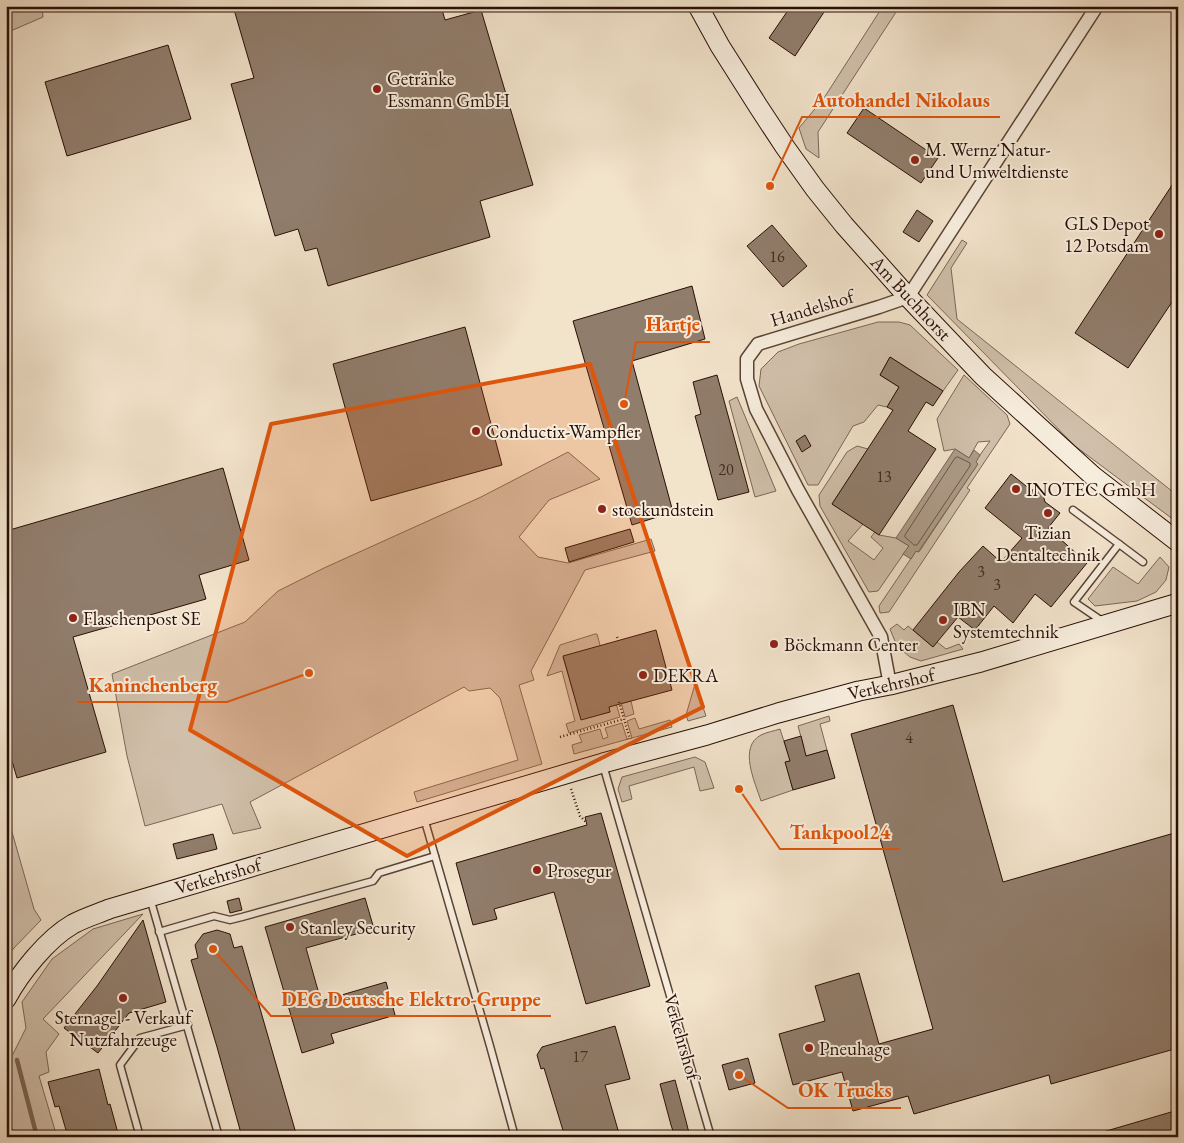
<svg xmlns="http://www.w3.org/2000/svg" width="1184" height="1143" viewBox="0 0 1184 1143" font-family="'EB Garamond',serif">
  <style>
    .green { fill: #d0bfaa; stroke: #7c6658 }
    .water { fill: #ad9b88; stroke: #786354 }
    .lines { fill: none; stroke-linecap: round; stroke-linejoin: round }
    .shore { stroke: #6a5447; stroke-width: 1 }
    .stream { stroke: #786354; stroke-width: 4.5 }
    .building { fill: #917d6c; stroke: #280e06 }
    .service-casing { stroke: #5a4337; stroke-width: 9 }
    .minor-casing { stroke: #5a4337; stroke-width: 15 }
    .secondary-casing { stroke: #280e06; stroke-width: 21 }
    .path { stroke: #280e06; stroke-width: 2.5; stroke-dasharray: 1 2.5; stroke-linecap: butt }
    .service { stroke: #f7eddd; stroke-width: 6 }
    .minor { stroke: #f7eddd; stroke-width: 12 }
    .secondary { stroke: #f7eddd; stroke-width: 19 }
    .marked { fill: #de550c; fill-opacity: 0.2; stroke: #de550c; stroke-width: 4; stroke-linejoin: round }
    .poi-dot { fill: #8f2418; stroke: #f7eddd; stroke-width: 2 }
    .labels { text-anchor: middle; dominant-baseline: central; stroke-width: 4; stroke-linejoin: round; paint-order: stroke }
    .number-label { font-size: 16px; fill: #422a20 }
    .poi-label { font-size: 19px; fill: #280e06; stroke: #f7eddd; text-anchor: start }
    .street-label { font-size: 19px; fill: #280e06; stroke: #f7eddd }
    .leader { fill: none; stroke: #de550c; stroke-width: 2 }
    .callout-dot { fill: #de550c; stroke: #f7eddd; stroke-width: 2 }
    .callout-label { font-size: 20px; text-anchor: middle; font-weight: bold; fill: #de550c; stroke: #f7eddd; stroke-width: 4; stroke-linejoin: round; paint-order: stroke }
  </style>
  <rect width="100%" height="100%" fill="#f2e3cb"/>
  <filter id="stains"><feTurbulence type="fractalNoise" baseFrequency=".004" numOctaves="4"/><feColorMatrix values="0 0 0 0 .2 0 0 0 0 .09 0 0 0 0 .02 0 0 0 .5 -.17"/></filter>
  <radialGradient id="worn" r=".72"><stop offset=".6" stop-color="#630" stop-opacity="0"/><stop offset="1" stop-color="#630" stop-opacity=".3"/></radialGradient>
  <g class="green">
    <polygon points="6,6 42,6 43,17 6,33"/>
    <polygon points="883,6 900,6 818,132 819,158 806,149 799,128 824,98"/>
    <polygon points="962,240 967,243 951,268 957,319 1178,496 1178,523 1075,446 927,295"/>
    <polygon points="878,322 899,322 910,325 958,370 943,391 890,357 880,375 899,387 887,407 878,405 864,422 853,426 818,485 808,485 759,386 761,369 778,352 799,344"/>
    <polygon points="964,375 1007,415 1010,424 967,488 970,490 889,612 880,613 879,606 916,551 919,552 977,465 975,462 990,441 978,442 969,458 955,449 944,451 937,419"/>
    <polygon points="737,397 776,491 755,497 729,401"/>
    <polygon points="857,446 868,449 832,504 863,524 848,541 874,560 883,548 871,537 875,532 879,535 896,538 909,546 878,591 869,592 820,506 819,495 847,452"/>
    <polygon points="568,452 600,479 549,500 519,537 538,557 568,563 651,539 655,551 585,570 531,671 534,680 519,685 542,764 417,802 414,792 518,760 500,698 490,688 469,691 464,687 250,802 261,828 233,834 222,804 145,826 127,756 112,674 245,622 278,591 324,568 481,497"/>
    <polygon points="1160,557 1169,567 1166,580 1156,592 1137,601 1095,606 1088,599 1113,567 1138,584"/>
    <polygon points="897,624 904,630 908,626 933,647 937,642 946,649 959,644 963,649 921,661 910,657 897,646 890,629"/>
    <polygon points="595,634 597,634 608,675 563,657 581,719 610,712 607,699 616,703 620,717 569,733 566,724 575,721 562,671 547,676 560,645"/>
    <polygon points="695,684 706,716 688,721 686,715"/>
    <polygon points="631,701 634,714 625,717 621,702"/>
    <path d="M829,716L830,721L820,724L827,750L786,762L793,790L761,801C755,782 738,747 761,735C767,732 774,731 780,729L788,754L804,748L798,726Z"/>
    <polygon points="635,718 639,729 670,720 672,727 574,754 572,745 582,742 579,735 600,729 603,739 608,737 605,728 622,723 627,739 632,738 627,721"/>
    <polygon points="695,757 705,762 714,788 700,791 694,767 629,786 632,799 622,802 618,789 622,777"/>
    <polygon points="6,811 34,909 41,920 14,948 6,959"/>
    <polygon points="143,914 43,1019 59,1034 46,1052 49,1072 39,1076 57,1137 14,1137 8,1114 7,1066 26,1028 22,1002 52,959 93,929"/>
  </g>
  <polygon class="water" points="955,449 969,458 974,450 980,455 976,462 978,464 918,552 916,551 911,559 903,554 909,546 896,538"/>
  <g class="lines">
    <polygon class="shore" points="958,457 970,463 970,466 917,545 914,545 905,537 905,535 955,458"/>
    <polyline class="stream" points="17,1060 37,1137"/>
  </g>
  <g class="building">
    <polygon points="233,6 441,6 445,20 481,10 533,185 480,201 490,237 328,286 317,248 305,251 298,229 275,236 231,84 254,78"/>
    <polygon points="791,6 828,6 795,56 769,38"/>
    <polygon points="168,45 191,119 67,156 45,82"/>
    <polygon points="864,108 938,158 921,183 847,133"/>
    <polygon points="1178,176 1178,293 1128,368 1075,333"/>
    <polygon points="917,210 933,221 919,242 903,232"/>
    <polygon points="772,225 807,266 783,287 747,246"/>
    <polygon points="692,286 705,339 632,361 673,512 632,525 573,321"/>
    <polygon points="465,327 502,465 371,501 333,364"/>
    <polygon points="890,357 943,391 933,406 926,402 908,431 936,449 879,535 832,504 893,410 887,407 899,387 880,375"/>
    <polygon points="717,375 749,492 718,500 695,416 701,414 693,382"/>
    <polygon points="805,435 811,446 802,452 796,441"/>
    <polygon points="223,468 249,560 199,575 206,599 73,637 106,752 17,778 6,741 6,531"/>
    <polygon points="1011,474 1031,490 1037,490 1043,495 1045,502 1060,513 1048,528 1087,563 1051,607 1035,594 1013,623 994,606 975,630 958,617 933,647 913,630 959,572 983,546 1001,562 1022,538 985,508"/>
    <polygon points="630,529 634,542 569,562 565,548"/>
    <polygon points="656,630 672,690 609,707 610,712 581,720 563,656"/>
    <polygon points="953,705 1003,882 1178,832 1178,1048 1051,1084 1049,1075 914,1114 908,1096 853,1111 842,1072 793,1085 790,1074 779,1034 825,1021 815,986 859,973 879,1044 933,1029 851,734"/>
    <polygon points="801,736 806,756 827,750 835,778 793,790 785,762 790,761 784,741"/>
    <polygon points="601,813 650,986 586,1004 554,892 494,909 497,919 473,925 456,863 587,825 585,817"/>
    <polygon points="213,834 217,849 177,859 173,844"/>
    <polygon points="239,898 242,910 230,913 227,901"/>
    <polygon points="365,898 374,929 306,948 321,1001 386,982 395,1015 331,1034 334,1043 302,1053 265,927"/>
    <polygon points="143,920 166,1002 129,1013 98,1053 64,1028 97,986"/>
    <polygon points="217,930 230,934 234,948 242,946 297,1137 242,1137 217,1047 191,960 198,958 195,945 203,934"/>
    <polygon points="615,1026 630,1079 605,1085 620,1137 565,1137 544,1068 541,1069 537,1055 542,1047"/>
    <polygon points="748,1058 755,1083 729,1090 722,1065"/>
    <polygon points="99,1069 108,1105 110,1104 119,1137 68,1137 59,1106 55,1107 48,1082"/>
    <polygon points="675,1080 686,1121 690,1137 675,1137 671,1125 660,1084"/>
    <polygon points="1178,1110 1178,1137 1097,1137 1096,1134"/>
  </g>
  <g class="lines">
    <g class="service-casing">
      <g id="service">
        <polyline points="1073,510 1119,544"/>
        <polyline points="1102,621 1074,602 1119,544 1143,562"/>
        <polyline points="603,765 711,1137"/>
        <polyline points="424,818 490,1046 515,1137"/>
        <polyline points="150,898 219,1137"/>
        <polyline points="159,932 214,916 230,920 242,917 373,881 379,873 435,856"/>
        <polyline points="140,1137 120,1065 140,1038 188,1025"/>
      </g>
    </g>
    <g class="minor-casing">
      <polyline id="minor" points="890,685 881,637 798,490 756,409 747,379 747,359 758,344 879,307 908,297 1097,6"/>
    </g>
    <g class="secondary-casing">
      <g id="secondary">
        <polyline points="698,6 720,46 758,106 785,147 815,189 844,225 908,297 983,376 1093,476 1178,542"/>
        <path d="M6,999C20,973 47,939 73,924C84,918 97,914 109,909L603,763L707,735L778,713L859,691L890,685L981,662L1178,603"/>
      </g>
    </g>
    <g class="path">
      <polyline points="617,637 618,640"/>
      <polyline points="619,702 630,739"/>
      <polyline points="560,737 624,719"/>
      <polyline points="571,789 580,816 586,822"/>
    </g>
    <use href="#service" class="service"/>
    <use href="#minor" class="minor"/>
    <use href="#secondary" class="secondary"/>
  </g>
  <path class="marked" d="M590,364L703,707L407,856L190,730L271,424Z"/>
  <g class="poi-dot">
    <circle cx="377" cy="89" r="5"/>
    <circle cx="915" cy="160" r="5"/>
    <circle cx="1159" cy="234" r="5"/>
    <circle cx="476" cy="431" r="5"/>
    <circle cx="1016" cy="489" r="5"/>
    <circle cx="602" cy="509" r="5"/>
    <circle cx="1048" cy="513" r="5"/>
    <circle cx="73" cy="618" r="5"/>
    <circle cx="943" cy="620" r="5"/>
    <circle cx="774" cy="644" r="5"/>
    <circle cx="643" cy="675" r="5"/>
    <circle cx="537" cy="870" r="5"/>
    <circle cx="290" cy="927" r="5"/>
    <circle cx="123" cy="998" r="5"/>
    <circle cx="809" cy="1048" r="5"/>
  </g>
  <g class="labels">
    <g class="number-label">
      <text x="777" y="256">16</text>
      <text x="726" y="469">20</text>
      <text x="884" y="476">13</text>
      <text x="981" y="571">3</text>
      <text x="997" y="584">3</text>
      <text x="909" y="737">4</text>
      <text x="580" y="1056">17</text>
    </g>
    <g class="poi-label">
      <text x="387" y="78">Getränke<tspan x="387" dy="22">Essmann GmbH</tspan></text>
      <text x="925" y="149">M. Wernz Natur-<tspan x="925" dy="22">und Umweltdienste</tspan></text>
      <text x="1149" y="223" text-anchor="end">GLS Depot<tspan x="1149" dy="22">12 Potsdam</tspan></text>
      <text x="486" y="431">Conductix-Wampfler</text>
      <text x="1026" y="489">INOTEC GmbH</text>
      <text x="612" y="509">stockundstein</text>
      <text x="1048" y="532" text-anchor="middle">Tizian<tspan x="1048" dy="22">Dentaltechnik</tspan></text>
      <text x="953" y="609">IBN<tspan x="953" dy="22">Systemtechnik</tspan></text>
      <text x="83" y="618">Flaschenpost SE</text>
      <text x="784" y="644">Böckmann Center</text>
      <text x="653" y="675">DEKRA</text>
      <text x="547" y="870">Prosegur</text>
      <text x="300" y="927">Stanley Security</text>
      <text x="123" y="1017" text-anchor="middle">Sternagel - Verkauf<tspan x="123" dy="22">Nutzfahrzeuge</tspan></text>
      <text x="819" y="1048">Pneuhage</text>
    </g>
    <g class="street-label">
      <text transform="translate(911 298) rotate(47)">Am Buchhorst</text>
      <text transform="translate(812 308) rotate(-17)">Handelshof</text>
      <text transform="translate(891 684) rotate(-13)">Verkehrshof</text>
      <text transform="translate(218 876) rotate(-16)">Verkehrshof</text>
      <text transform="translate(682 1037) rotate(74)">Verkehrshof</text>
    </g>
  </g>
  <path class="leader" d="M770 186L802 117H1000M624 404L636 342H710M309 673L227 702H78M739 789L780 849H900M213 949L271 1016H551M739 1075L788 1108H901"/>
  <g class="callout-dot">
    <circle cx="770" cy="186" r="5"/>
    <circle cx="624" cy="404" r="5"/>
    <circle cx="309" cy="673" r="5"/>
    <circle cx="739" cy="789" r="5"/>
    <circle cx="213" cy="949" r="5"/>
    <circle cx="739" cy="1075" r="5"/>
  </g>
  <g class="callout-label">
    <text x="901" y="107">Autohandel Nikolaus</text>
    <text x="673" y="331">Hartje</text>
    <text x="153" y="692">Kaninchenberg</text>
    <text x="840" y="839">Tankpool24</text>
    <text x="411" y="1006">DEG Deutsche Elektro-Gruppe</text>
    <text x="845" y="1097">OK Trucks</text>
  </g>
  <rect width="1184" height="1143" fill="none" stroke="#f2e3cb" stroke-width="25"/>
  <rect x="8" y="8" width="1169" height="1128" fill="none" stroke="#280e06" stroke-width="2.5"/>
  <rect x="12" y="12" width="1159" height="1118" fill="none" stroke="#280e06"/>
  <rect width="100%" height="100%" filter="url(#stains)"/>
  <rect width="100%" height="100%" fill="url(#worn)"/>
</svg>
